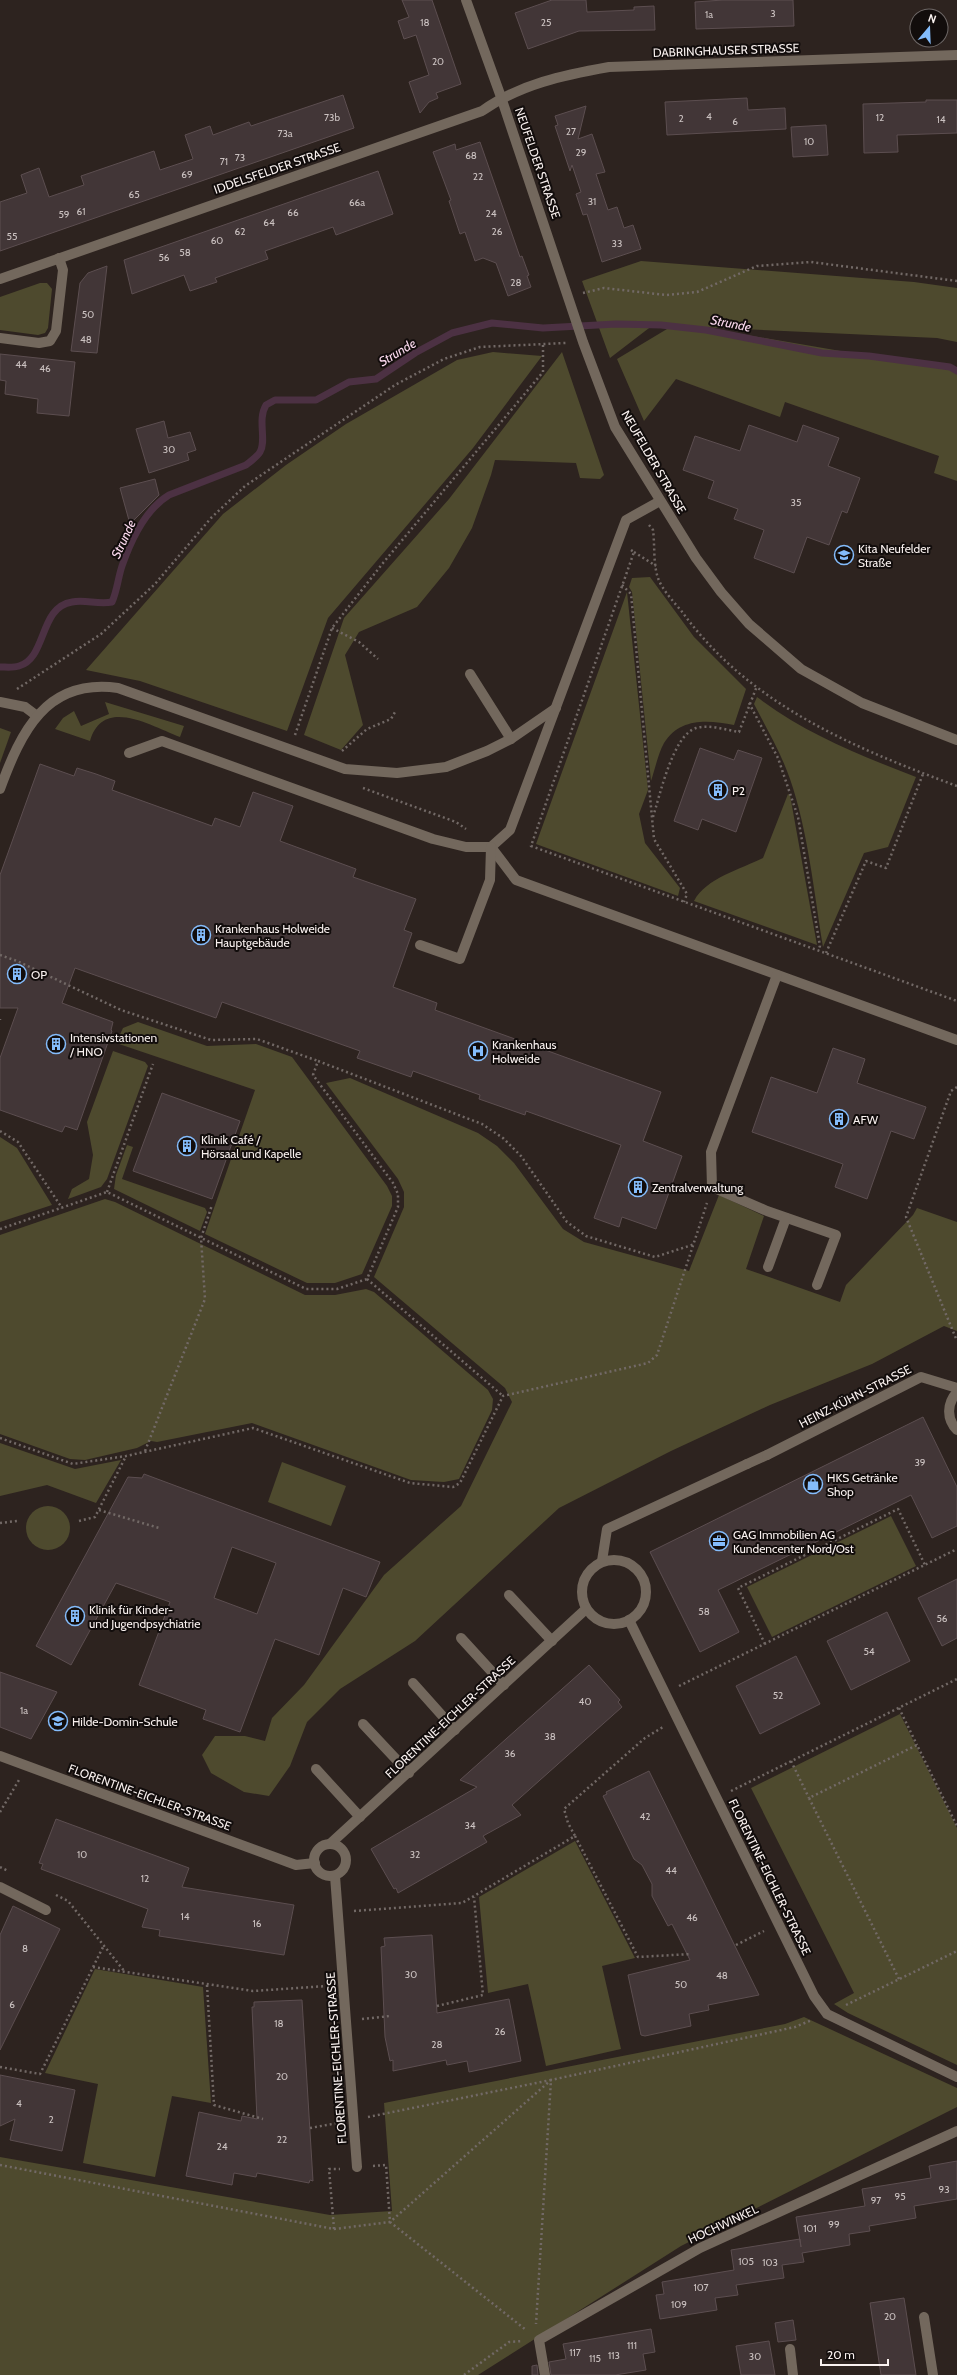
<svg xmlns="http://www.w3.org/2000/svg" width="957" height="2375" viewBox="0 0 957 2375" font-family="Cabin,sans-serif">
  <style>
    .green { fill: #4e4a2e }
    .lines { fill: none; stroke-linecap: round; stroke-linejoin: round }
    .stream { stroke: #4c3143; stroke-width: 7 }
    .building { fill: #423637; stroke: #5c4e50; fill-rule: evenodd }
    .path { stroke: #726966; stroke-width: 2.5; stroke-dasharray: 2 3; stroke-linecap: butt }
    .lane { stroke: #73685d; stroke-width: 10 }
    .street { stroke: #73685d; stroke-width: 10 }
    .labels { text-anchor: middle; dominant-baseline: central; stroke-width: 4; stroke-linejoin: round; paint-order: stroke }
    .number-label { font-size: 10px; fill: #cbc2c1 }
    .street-label { font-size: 12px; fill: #f9f1ef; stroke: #120d0c }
    .poi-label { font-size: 12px; fill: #f9f1ef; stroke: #120d0c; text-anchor: start }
    .water-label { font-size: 13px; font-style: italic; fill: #fad8ed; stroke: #120d0c }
  </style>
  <rect width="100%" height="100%" fill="#2d231f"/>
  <g class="green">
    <polygon points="641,261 914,282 957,288 957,342 937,338 653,325 610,358 582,281"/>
    <polygon points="40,283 47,283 52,289 48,328 45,333 38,335 0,330 0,297"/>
    <polygon points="667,329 712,329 957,371 957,481 934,473 939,456 785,402 780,417 676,379 644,421 617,359"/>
    <polygon points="493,352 542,356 473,448 328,618 287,731 140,681 86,670 223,514 286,465 346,424 457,360"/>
    <polygon points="562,352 604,475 600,479 580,478 576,463 495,460 491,475 472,528 449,568 417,607 359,632 345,655 363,725 341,750 304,735 344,618 449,499"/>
    <path d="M650,577L694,637L746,689L734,725C709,720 680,717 664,743C658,754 655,769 651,781L632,592L629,587L632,578Z"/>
    <polygon points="627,592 648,790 639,814 645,843 680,888 678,896 536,844"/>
    <path d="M757,697C806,734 859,755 916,777L888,847L864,853L823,947C814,892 808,831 790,779C781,753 767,729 754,704Z"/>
    <path d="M105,702L184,726L180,737C151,726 103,696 90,741L55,729L63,718L74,711L81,726L109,714Z"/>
    <polygon points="0,728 11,732 0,763"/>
    <path d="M788,794L790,795L817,945L694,901C706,878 741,869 763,858Z"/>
    <polygon points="138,1022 207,1046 256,1044 292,1057 387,1186 392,1196 392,1206 362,1274 335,1283 307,1283 205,1234 255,1090 116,1043 123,1028"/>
    <polygon points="113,1051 145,1062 148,1066 107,1179 101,1187 68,1199 72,1189 89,1179 93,1155 87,1122"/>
    <polygon points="350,1078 478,1133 497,1146 514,1163 563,1229 584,1242 689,1271 719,1195 764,1216 746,1269 840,1302 846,1285 913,1215 917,1208 957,1222 957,1331 944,1326 872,1364 770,1405 671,1451 559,1508 415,1641 340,1689 307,1722 290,1766 269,1796 244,1792 211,1773 202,1755 215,1736 245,1736 265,1741 272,1718 304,1685 384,1575 461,1506 512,1402 505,1388 374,1277 404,1207 404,1192 398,1179 326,1083"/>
    <polygon points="0,1137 17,1148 52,1205 0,1222"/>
    <polygon points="127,1145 133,1147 122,1179 205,1208 207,1212 200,1231 114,1189 116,1175"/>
    <polygon points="105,1199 115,1202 305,1295 335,1295 366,1289 374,1292 488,1390 493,1399 492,1410 459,1479 444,1482 411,1480 252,1423 157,1442 151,1441 137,1448 85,1460 70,1459 0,1434 0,1235"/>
    <polygon points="0,1443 75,1469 121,1460 96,1503 47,1485 0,1496"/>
    <polygon points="282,1462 346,1486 331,1526 268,1502"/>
    <circle cx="48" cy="1528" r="22"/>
    <polygon points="891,1516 916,1566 772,1637 747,1587"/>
    <polygon points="900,1714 957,1828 957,2065 848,2013 834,2004 854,1993 751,1788"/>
    <polygon points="575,1841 635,1958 602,1966 621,2049 546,2066 528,1984 488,1993 479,1897"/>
    <polygon points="95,1969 203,1987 211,2103 172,2096 155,2177 83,2163 98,2084 45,2073"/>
    <polygon points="804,2017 957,2088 957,2107 681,2246 478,2375 0,2375 0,2157 330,2215 392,2211 384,2103 785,2024"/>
  </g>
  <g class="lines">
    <path class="stream" d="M0,667C6,667 13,668 19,666C47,658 39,607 72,602C85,599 98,605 112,602C117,591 118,578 122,566C131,540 146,509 169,495L246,465C251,461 257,457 260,452C267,440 257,420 266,405L275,400H316L349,382L376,379L415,353L452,333L492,323L543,328L616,324L661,325L706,330L822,353L869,356L950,367L957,371"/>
  </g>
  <g class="building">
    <polygon points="402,0 432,0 461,84 436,93 438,98 429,102 420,113 409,82 429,75 416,35 404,39 398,21 409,17"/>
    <polygon points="552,0 586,0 587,12 634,10 634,7 654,6 655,30 579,31 528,49 515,13"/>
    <polygon points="723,0 793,0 794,26 696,29 695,2"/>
    <polygon points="343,95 354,128 0,251 0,202 27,193 21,175 39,168 49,197 84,185 81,176 154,151 160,170 193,159 185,135 210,126 213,135 249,122 251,126"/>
    <polygon points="747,98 748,110 785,108 786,129 667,135 665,102"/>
    <polygon points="926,100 957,100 957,133 897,135 898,152 864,153 863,104 926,102"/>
    <polygon points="586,106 578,139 592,134 605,172 596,174 608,210 617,207 624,228 633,225 641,249 602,262 587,214 583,215 576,194 581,192 572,165 570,171 555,126 558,125 555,116"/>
    <polygon points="826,125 828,155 793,157 791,127"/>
    <polygon points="480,142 520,257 522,256 529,275 527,276 531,287 508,296 496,263 483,258 475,261 465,232 460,234 449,201 451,200 433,152 455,144 456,150"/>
    <polygon points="378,171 393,214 336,235 333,227 265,251 268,259 215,278 217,282 190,291 184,275 132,294 124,260"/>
    <polygon points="107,266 97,353 71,351 80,283 88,273"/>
    <polygon points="0,354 75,362 69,416 37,413 38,399 5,394 6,381 0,380"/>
    <polygon points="164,421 168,438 190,432 196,450 187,453 189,460 149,473 136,429"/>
    <polygon points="749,425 797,442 803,425 839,438 828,466 860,478 847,513 842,511 829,545 807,537 794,573 754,558 764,530 734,519 738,509 708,498 714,481 683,470 695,436 740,451"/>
    <polygon points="155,479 159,495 130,524 120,488"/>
    <polygon points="700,748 734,760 738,750 762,758 736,832 702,819 698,830 674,821"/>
    <polygon points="40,764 74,776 77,768 96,774 115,781 112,790 212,826 215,818 240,827 253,792 293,806 280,841 356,869 353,877 416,899 404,930 412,933 393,987 437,1003 435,1010 661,1092 643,1141 682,1156 656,1229 622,1217 619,1227 594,1218 621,1145 526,1111 525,1115 479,1099 480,1095 413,1071 411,1077 357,1058 360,1051 222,1002 216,1018 75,968 62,1003 113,1022 111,1030 112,1031 77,1130 65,1126 62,1132 0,1110 0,1058 18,1008 0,1008 0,875"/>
    <polygon points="833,1048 865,1059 857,1083 926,1107 914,1139 891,1131 867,1199 835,1187 843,1164 752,1132 771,1077 817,1093"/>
    <polygon points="162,1093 240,1121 212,1199 133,1171"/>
    <polygon points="923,1417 957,1487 957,1526 932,1538 911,1495 816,1542 718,1590 739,1632 700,1652 650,1552"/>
    <path d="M144,1474L380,1562L366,1597L343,1588L319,1655L275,1639L240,1732L203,1719L206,1710L139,1685L170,1602L116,1583L71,1665L36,1646L128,1477L142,1478ZM232,1547L276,1563L257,1614L214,1598Z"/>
    <polygon points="957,1579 957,1638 942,1646 918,1598"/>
    <polygon points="887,1612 910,1661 851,1690 827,1641"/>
    <polygon points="796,1656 820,1704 760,1734 736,1686"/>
    <polygon points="589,1665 620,1700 618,1702 622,1707 512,1805 521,1815 483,1836 487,1842 398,1893 396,1888 394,1889 371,1849 477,1787 460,1780"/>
    <polygon points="0,1672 57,1692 31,1739 0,1727"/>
    <polygon points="649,1771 759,1995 708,2005 709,2010 689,2014 691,2026 645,2036 641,2035 628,1975 690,1960 672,1924 668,1926 652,1896 652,1884 642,1865 634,1859 603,1796 607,1794 606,1792"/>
    <polygon points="56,1819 189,1868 182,1887 294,1905 284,1955 159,1936 160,1930 142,1927 148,1909 41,1869 43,1864 39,1863"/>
    <polygon points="13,1906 60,1929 0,2050 0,1935"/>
    <polygon points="432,1935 437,2013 509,1999 521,2061 469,2072 467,2061 447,2065 446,2060 393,2071 393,2060 390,2061 385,2037 381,1947 385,1946 384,1938"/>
    <polygon points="302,2000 313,2181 310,2180 309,2183 257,2173 256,2177 234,2173 232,2185 186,2176 199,2112 241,2121 242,2116 257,2119 252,2007 254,2007 254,2002"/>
    <polygon points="0,2075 75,2090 62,2151 10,2140 15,2119 0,2126"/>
    <polygon points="957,2161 957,2199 914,2206 916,2218 869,2226 870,2231 849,2234 850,2245 802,2253 804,2262 782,2265 784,2278 736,2285 738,2295 715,2298 717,2310 660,2319 656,2295 664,2294 662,2282 734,2270 731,2250 800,2239 801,2247 796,2217 865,2206 862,2189 931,2178 929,2166"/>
    <polygon points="904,2298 916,2375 881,2375 870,2303"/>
    <polygon points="793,2320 796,2340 778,2342 775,2323"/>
    <polygon points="651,2329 655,2352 643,2354 646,2370 615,2375 551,2375 549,2362 566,2359 563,2344"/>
    <polygon points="769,2341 775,2375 741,2375 736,2346"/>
    <polygon points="537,2365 538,2375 532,2375 532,2366"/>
  </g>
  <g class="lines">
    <g class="path">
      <polyline points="583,293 604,288 666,295 697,292 757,266 811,262 957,281"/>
      <path d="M649,525L653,530C655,545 653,564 658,578C662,590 675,603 683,613C750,705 854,748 957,786"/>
      <polyline points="631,550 634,552 531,846 957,1001"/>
      <polyline points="634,552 656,566"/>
      <polyline points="622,585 631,594 654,839 687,894 684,902"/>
      <polyline points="332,628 359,642 378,659"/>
      <polyline points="17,689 101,634 155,584 211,518 245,486 395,385 444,359 480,347 566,343"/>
      <polyline points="749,703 778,758 798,817 820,946 818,950"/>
      <polyline points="295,735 332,628 383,563 543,372 543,345"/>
      <polyline points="342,751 367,729 391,719 395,712"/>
      <polyline points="363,788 456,822 466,829"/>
      <path d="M653,817C660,795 673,735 696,728C709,724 726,730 739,732L757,686"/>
      <polyline points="826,953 866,861 886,868 923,774"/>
      <polyline points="0,955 17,961 121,1010 211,1040 257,1039 318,1061"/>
      <polyline points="0,1019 0,1020"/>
      <polyline points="957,1087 951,1091 906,1217 957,1341"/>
      <polyline points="0,1131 18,1142 62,1208"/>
      <polyline points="107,1192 153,1064"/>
      <polyline points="0,1229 107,1192 306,1289 337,1289 367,1279 398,1207 398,1194 393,1183 313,1075 318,1061 482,1124 503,1138 521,1156 567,1222 586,1236 655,1257 695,1244"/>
      <polyline points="367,1279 503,1396"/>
      <polyline points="0,1438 73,1464 126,1456 253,1428 410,1483 453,1487 460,1483 503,1396 648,1363 657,1355 707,1203"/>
      <polyline points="145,1451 205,1299 201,1238 212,1205"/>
      <polyline points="99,1510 159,1528"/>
      <polyline points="79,1521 95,1517 126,1456"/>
      <polyline points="0,1523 17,1521"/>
      <polyline points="765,1644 738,1588 898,1509 925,1565"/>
      <polyline points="679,1686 957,1549"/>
      <polyline points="899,1708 917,1745"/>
      <polyline points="791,1761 809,1798"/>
      <polyline points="731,1791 957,1679"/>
      <polyline points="0,1812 19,1780"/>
      <polyline points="575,1836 638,1957 691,1954"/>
      <polyline points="0,1867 8,1871"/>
      <polyline points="56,1895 68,1901 125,1972"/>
      <polyline points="354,1911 462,1903 474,1896 575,1836 568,1823 564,1809 645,1738 663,1727"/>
      <polyline points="736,1945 764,1931"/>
      <polyline points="93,1967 253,1991 327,1986"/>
      <polyline points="899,1979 809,1798 917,1745 957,1826"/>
      <polyline points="207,1985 214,2105 263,2119"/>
      <polyline points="846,2005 957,1951"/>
      <polyline points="437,2006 483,1995 474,1897"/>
      <polyline points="362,2019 390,2016"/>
      <polyline points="0,2067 40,2074 104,1945"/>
      <polyline points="368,2117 551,2080 536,2324"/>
      <polyline points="310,2128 338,2123"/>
      <polyline points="0,2165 334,2229 390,2222 551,2080 795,2027 812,2020"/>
      <polyline points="373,2166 386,2165 390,2222 526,2330"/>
      <polyline points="334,2229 329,2169 340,2169"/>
      <polyline points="464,2375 509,2342 523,2341"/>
    </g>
    <g class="lane">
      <polyline points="0,338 39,343 50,341 56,331 63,270 59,258"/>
      <polyline points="470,674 511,739"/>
      <polyline points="0,702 25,707 37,716"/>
      <polyline points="129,753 162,741 433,839 466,847 491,847 510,830 626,520 660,501"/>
      <path d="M0,789C21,732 46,678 118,688L345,769L397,773L446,767L487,751L511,739L556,708"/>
      <polyline points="491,847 516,880 957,1040"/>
      <polyline points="420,945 460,959 490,880 491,847"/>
      <polyline points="777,975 711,1152 712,1187 767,1211 836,1235 817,1285"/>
      <polyline points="768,1267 786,1218"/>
      <polyline points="747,1464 767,1455"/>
      <polyline points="509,1595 552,1641"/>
      <polyline points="461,1638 504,1685"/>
      <polyline points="413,1683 455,1730"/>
      <polyline points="363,1724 409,1773"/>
      <polyline points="316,1769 360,1817"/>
      <polyline points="0,1887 46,1910"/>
    </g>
    <g class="street">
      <polyline points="466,0 501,97 583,342 615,427 696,558 721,592 749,624 801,669 862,703 957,740"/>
      <path d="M0,279L482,111C520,84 564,75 609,67L957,55"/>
      <path d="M957,1392C947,1403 946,1419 957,1430"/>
      <polyline points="767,1455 921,1377 957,1388"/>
      <circle cx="614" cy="1592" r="32"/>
      <polyline points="602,1561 607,1529 747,1464"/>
      <polyline points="629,1620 814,1996 827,2014 957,2077"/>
      <polyline points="0,1756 296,1865 315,1863"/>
      <polyline points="330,1844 586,1609"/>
      <circle cx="330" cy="1860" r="16"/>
      <polyline points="335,1876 357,2167"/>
      <polyline points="924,2317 933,2375"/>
      <polyline points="790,2349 793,2375"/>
      <polyline points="545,2375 539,2340 700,2248 957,2131"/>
    </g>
  </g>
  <defs>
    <g id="school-ring" transform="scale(1)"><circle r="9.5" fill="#120d0c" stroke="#84bcfb" stroke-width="1.5"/><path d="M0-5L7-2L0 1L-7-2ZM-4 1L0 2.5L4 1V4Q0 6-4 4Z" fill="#84bcfb"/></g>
    <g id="building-ring" transform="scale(1)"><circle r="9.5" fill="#120d0c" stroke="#84bcfb" stroke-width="1.5"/><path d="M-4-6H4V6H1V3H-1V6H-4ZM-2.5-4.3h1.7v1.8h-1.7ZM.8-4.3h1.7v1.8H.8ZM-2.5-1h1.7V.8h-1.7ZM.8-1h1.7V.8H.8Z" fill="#84bcfb"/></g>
    <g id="hospital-ring" transform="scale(1)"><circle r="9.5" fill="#120d0c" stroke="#84bcfb" stroke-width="1.5"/><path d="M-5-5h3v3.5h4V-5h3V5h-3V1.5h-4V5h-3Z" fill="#84bcfb"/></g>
    <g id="shop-ring" transform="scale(1)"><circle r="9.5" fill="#120d0c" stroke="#84bcfb" stroke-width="1.5"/><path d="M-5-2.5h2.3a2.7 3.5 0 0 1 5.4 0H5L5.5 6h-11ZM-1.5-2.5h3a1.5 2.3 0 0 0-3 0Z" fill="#84bcfb"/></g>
    <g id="office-ring" transform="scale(1)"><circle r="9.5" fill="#120d0c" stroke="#84bcfb" stroke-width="1.5"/><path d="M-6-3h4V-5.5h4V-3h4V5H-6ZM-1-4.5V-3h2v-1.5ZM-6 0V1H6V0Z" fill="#84bcfb"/></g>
  </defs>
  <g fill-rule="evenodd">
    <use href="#school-ring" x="844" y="555"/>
    <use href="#building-ring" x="718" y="790"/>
    <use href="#building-ring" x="201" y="935"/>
    <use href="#building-ring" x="17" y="974"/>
    <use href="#building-ring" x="56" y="1044"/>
    <use href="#hospital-ring" x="478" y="1051"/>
    <use href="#building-ring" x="839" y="1119"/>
    <use href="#building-ring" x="187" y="1146"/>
    <use href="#building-ring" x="638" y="1187"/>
    <use href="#shop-ring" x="813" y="1484"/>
    <use href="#office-ring" x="719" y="1541"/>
    <use href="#building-ring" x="75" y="1616"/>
    <use href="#school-ring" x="58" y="1721"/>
  </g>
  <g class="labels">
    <g class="number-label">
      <text x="773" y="13">3</text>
      <text x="709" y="14">1a</text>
      <text x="425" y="22">18</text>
      <text x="546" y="22">25</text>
      <text x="438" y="61">20</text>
      <text x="709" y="116">4</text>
      <text x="332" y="117">73b</text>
      <text x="880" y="117">12</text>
      <text x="681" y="118">2</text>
      <text x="941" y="119">14</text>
      <text x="735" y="121">6</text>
      <text x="571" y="131">27</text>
      <text x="285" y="133">73a</text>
      <text x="809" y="141">10</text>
      <text x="581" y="152">29</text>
      <text x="471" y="155">68</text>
      <text x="240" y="157">73</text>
      <text x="224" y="161">71</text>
      <text x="187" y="174">69</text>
      <text x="478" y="176">22</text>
      <text x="134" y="194">65</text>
      <text x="592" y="201">31</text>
      <text x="357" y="202">66a</text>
      <text x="81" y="211">61</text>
      <text x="293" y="212">66</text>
      <text x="491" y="213">24</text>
      <text x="64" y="214">59</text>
      <text x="269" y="222">64</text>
      <text x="240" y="231">62</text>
      <text x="497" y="231">26</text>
      <text x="12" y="236">55</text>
      <text x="217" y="240">60</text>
      <text x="617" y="243">33</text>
      <text x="185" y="252">58</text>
      <text x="164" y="257">56</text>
      <text x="516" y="282">28</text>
      <text x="88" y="314">50</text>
      <text x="86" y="339">48</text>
      <text x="21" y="364">44</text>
      <text x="45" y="368">46</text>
      <text x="169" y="449">30</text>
      <text x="796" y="502">35</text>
      <text x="920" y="1462">39</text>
      <text x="704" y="1611">58</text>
      <text x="942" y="1618">56</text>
      <text x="869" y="1651">54</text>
      <text x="778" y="1695">52</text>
      <text x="585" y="1701">40</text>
      <text x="24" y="1710">1a</text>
      <text x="550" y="1736">38</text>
      <text x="510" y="1753">36</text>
      <text x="645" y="1816">42</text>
      <text x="470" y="1825">34</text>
      <text x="82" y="1854">10</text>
      <text x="415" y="1854">32</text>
      <text x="671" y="1870">44</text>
      <text x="145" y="1878">12</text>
      <text x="185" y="1916">14</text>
      <text x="692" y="1917">46</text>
      <text x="257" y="1923">16</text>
      <text x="25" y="1948">8</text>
      <text x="411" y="1974">30</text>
      <text x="722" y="1975">48</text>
      <text x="681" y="1984">50</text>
      <text x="12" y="2004">6</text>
      <text x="279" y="2023">18</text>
      <text x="500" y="2031">26</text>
      <text x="437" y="2044">28</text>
      <text x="282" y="2076">20</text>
      <text x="19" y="2103">4</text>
      <text x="51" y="2119">2</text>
      <text x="282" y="2139">22</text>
      <text x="222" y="2146">24</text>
      <text x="944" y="2189">93</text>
      <text x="900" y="2196">95</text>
      <text x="876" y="2200">97</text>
      <text x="834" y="2224">99</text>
      <text x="810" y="2228">101</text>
      <text x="746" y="2261">105</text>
      <text x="770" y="2262">103</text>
      <text x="701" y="2287">107</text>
      <text x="679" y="2304">109</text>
      <text x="890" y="2316">20</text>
      <text x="632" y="2345">111</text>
      <text x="575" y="2352">117</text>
      <text x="614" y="2355">113</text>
      <text x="755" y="2356">30</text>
      <text x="595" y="2358">115</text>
    </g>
    <g class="street-label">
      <text transform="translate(726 50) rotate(-2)">DABRINGHAUSER STRASSE</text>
      <text transform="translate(538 163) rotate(71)">NEUFELDER STRASSE</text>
      <text transform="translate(277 168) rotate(-19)">IDDELSFELDER STRASSE</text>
      <text transform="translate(654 462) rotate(60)">NEUFELDER STRASSE</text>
      <text transform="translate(855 1396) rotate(-27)">HEINZ-KÜHN-STRASSE</text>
      <text transform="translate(450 1717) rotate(-43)">FLORENTINE-EICHLER-STRASSE</text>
      <text transform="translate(150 1797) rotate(20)">FLORENTINE-EICHLER-STRASSE</text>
      <text transform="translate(770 1877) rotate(64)">FLORENTINE-EICHLER-STRASSE</text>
      <text transform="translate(336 2058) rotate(-94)">FLORENTINE-EICHLER-STRASSE</text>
      <text transform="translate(723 2224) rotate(-25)">HOCHWINKEL</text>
    </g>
    <g class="poi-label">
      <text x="858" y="548">Kita Neufelder<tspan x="858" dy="14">Straße</tspan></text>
      <text x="732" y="790">P2</text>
      <text x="215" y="928">Krankenhaus Holweide<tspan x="215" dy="14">Hauptgebäude</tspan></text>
      <text x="31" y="974">OP</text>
      <text x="70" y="1037">Intensivstationen<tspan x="70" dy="14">/ HNO</tspan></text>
      <text x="492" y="1044">Krankenhaus<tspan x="492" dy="14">Holweide</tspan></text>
      <text x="853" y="1119">AFW</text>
      <text x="201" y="1139">Klinik Café /<tspan x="201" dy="14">Hörsaal und Kapelle</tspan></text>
      <text x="652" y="1187">Zentralverwaltung</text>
      <text x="827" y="1477">HKS Getränke<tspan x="827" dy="14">Shop</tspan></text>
      <text x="733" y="1534">GAG Immobilien AG<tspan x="733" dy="14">Kundencenter Nord/Ost</tspan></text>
      <text x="89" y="1609">Klinik für Kinder-<tspan x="89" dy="14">und Jugendpsychiatrie</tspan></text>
      <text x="72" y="1721">Hilde-Domin-Schule</text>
    </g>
    <g class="water-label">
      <text transform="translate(731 323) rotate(11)">Strunde</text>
      <text transform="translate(397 352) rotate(-31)">Strunde</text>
      <text transform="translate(123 539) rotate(-65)">Strunde</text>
    </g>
  </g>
  <g transform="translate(929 28) rotate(19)"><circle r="19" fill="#120d0c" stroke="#6e6867"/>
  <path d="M0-3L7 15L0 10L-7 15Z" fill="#84bcfb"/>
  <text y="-6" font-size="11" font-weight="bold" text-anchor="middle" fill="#f9f1ef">N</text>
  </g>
  <path d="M821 2359v6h67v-6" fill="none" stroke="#f9f1ef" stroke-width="2"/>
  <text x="827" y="2359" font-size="12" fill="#f9f1ef" stroke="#120d0c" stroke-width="3" paint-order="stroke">20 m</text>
</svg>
